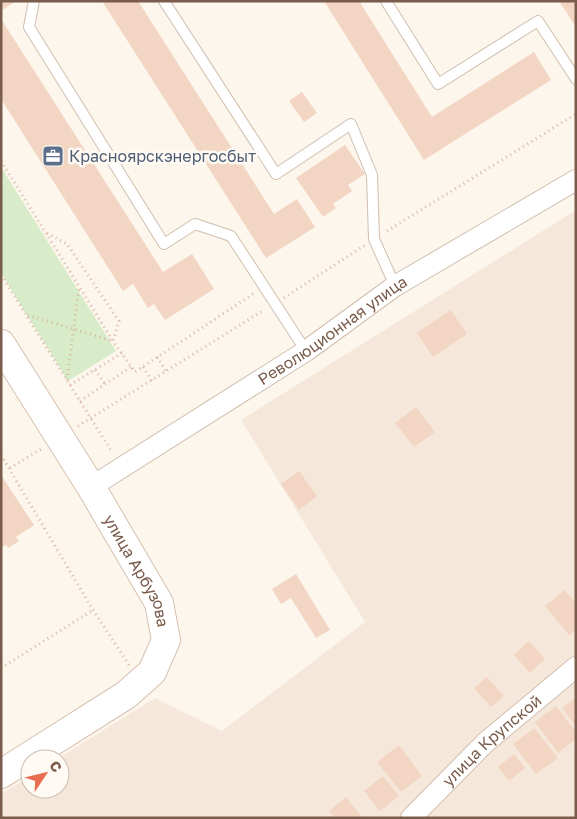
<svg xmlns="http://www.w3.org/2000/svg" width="577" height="819" viewBox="0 0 577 819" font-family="'Golos Text',sans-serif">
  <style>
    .residential { fill: #f5e8da }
    .green { fill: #d8ecc9 }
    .building { fill: #f3d5c3 }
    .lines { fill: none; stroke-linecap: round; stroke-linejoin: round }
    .lane-casing { stroke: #d1beb0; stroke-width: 12 }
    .street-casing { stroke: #d1beb0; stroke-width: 22 }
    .secondary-casing { stroke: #d6c0b0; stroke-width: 30 }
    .path { stroke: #d9b8a5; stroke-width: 3; stroke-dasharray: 1 4; stroke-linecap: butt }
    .lane { stroke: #fff; stroke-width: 10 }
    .street { stroke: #fff; stroke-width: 20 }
    .secondary { stroke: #fff; stroke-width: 28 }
    .labels { text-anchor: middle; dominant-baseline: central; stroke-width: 5; stroke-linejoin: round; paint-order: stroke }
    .service-label { font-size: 16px; fill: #4e5e75; stroke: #fffaf3; text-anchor: start }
    .street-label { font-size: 16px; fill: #7a5c4d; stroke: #fffaf3 }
  </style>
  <rect width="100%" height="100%" fill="#fdf6ec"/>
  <polygon class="residential" points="576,210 576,818 1,818 1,794 30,776 30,789 60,789 60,759 57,759 155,698 222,731 365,622 241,420"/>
  <polygon class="green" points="1,167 116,351 68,381 1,273"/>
  <g class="building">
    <polygon points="1,1 16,1 1,11"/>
    <polygon points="102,1 138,1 274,214 297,199 315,227 266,258"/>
    <polygon points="324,1 359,1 432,117 534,52 551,80 424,160"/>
    <polygon points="559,1 576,1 576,27"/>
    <polygon points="1,19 163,272 192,254 214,289 165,320 154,304 148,308 133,284 123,291 1,99"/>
    <polygon points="302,92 317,113 304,122 289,101"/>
    <polygon points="345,145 365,174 348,185 352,191 333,204 336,208 323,217 296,178"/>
    <polygon points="451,310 467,334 433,357 417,333"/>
    <polygon points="416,407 435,432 414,447 395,423"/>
    <polygon points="299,471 317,496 299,510 281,484"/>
    <polygon points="1,475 34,525 16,537 19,541 8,548 6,545 1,548"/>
    <polygon points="296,574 330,630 316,638 291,598 281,604 272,589"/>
    <polygon points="565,590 576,603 576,629 569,635 545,606"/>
    <polygon points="529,641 545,659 530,673 514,655"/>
    <polygon points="487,677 504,696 491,707 474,688"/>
    <polygon points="576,697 576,726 562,708"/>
    <polygon points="556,706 576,732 576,739 558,753 535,722"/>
    <polygon points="534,728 558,758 536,774 513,744"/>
    <polygon points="399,745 422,776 401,792 377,762"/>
    <polygon points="514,754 525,768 509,781 498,767"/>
    <polygon points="383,776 399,796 380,811 364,791"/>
    <polygon points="346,797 363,818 335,818 329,811"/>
  </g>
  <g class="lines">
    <g class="lane-casing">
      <g id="lane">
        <polyline points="34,1 29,27 164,244 195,224 231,236 306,351"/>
        <polyline points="164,1 276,174 351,124 372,175 374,239 395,286"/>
        <polyline points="386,1 438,84 538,21 576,79"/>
      </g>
    </g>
    <g class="street-casing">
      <g id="street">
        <path id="s1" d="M91,487L306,351L395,286L576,180"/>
        <path id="s2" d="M411,818L485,743L576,667"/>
      </g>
    </g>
    <g class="secondary-casing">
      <g id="secondary">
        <path id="s3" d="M1,344L91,487L159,603L166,640L152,672L126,695L1,774"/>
      </g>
    </g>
    <g class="path">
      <polyline points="1,161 113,341 27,315"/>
      <polyline points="387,231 576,114"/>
      <polyline points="47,233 67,244 119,321 113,341 135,372 253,294"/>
      <polyline points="1,275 112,452"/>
      <polyline points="284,298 365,245"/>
      <polyline points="157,357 166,371"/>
      <polyline points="143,367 152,381"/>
      <polyline points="95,370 105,384"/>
      <polyline points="67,380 79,287"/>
      <polyline points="70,385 122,353"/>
      <polyline points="80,401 131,367"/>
      <polyline points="78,426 264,310"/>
      <polyline points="1,455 93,610 129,665"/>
      <polyline points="10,468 43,448"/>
      <polyline points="1,668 93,610"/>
    </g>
    <use href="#lane" class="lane"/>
    <use href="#street" class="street"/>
    <use href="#secondary" class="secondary"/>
  </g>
  <defs>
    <g id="office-square" transform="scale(1.125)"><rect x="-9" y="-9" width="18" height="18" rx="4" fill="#5c6f8a" stroke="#fffaf3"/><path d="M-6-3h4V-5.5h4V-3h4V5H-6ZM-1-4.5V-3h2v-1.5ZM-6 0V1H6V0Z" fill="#fff"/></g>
  </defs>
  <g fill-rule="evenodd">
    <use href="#office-square" x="53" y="156"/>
  </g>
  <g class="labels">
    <g class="service-label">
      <text x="69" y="156">Красноярскэнергосбыт</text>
    </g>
    <g class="street-label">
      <text stroke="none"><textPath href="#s1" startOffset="288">Революционная улица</textPath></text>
      <text stroke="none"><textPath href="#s3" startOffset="265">улица Арбузова</textPath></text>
      <text stroke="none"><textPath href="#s2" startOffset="112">улица Крупской</textPath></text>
    </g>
  </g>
  <rect width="577" height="819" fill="none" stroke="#7a5c4d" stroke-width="5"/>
  <g transform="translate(45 774) rotate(55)"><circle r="24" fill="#fffaf3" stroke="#cabbb1"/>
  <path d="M0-4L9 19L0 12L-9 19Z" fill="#e76f51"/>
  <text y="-8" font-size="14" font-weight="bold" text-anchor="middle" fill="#7a5c4d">С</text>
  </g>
</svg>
